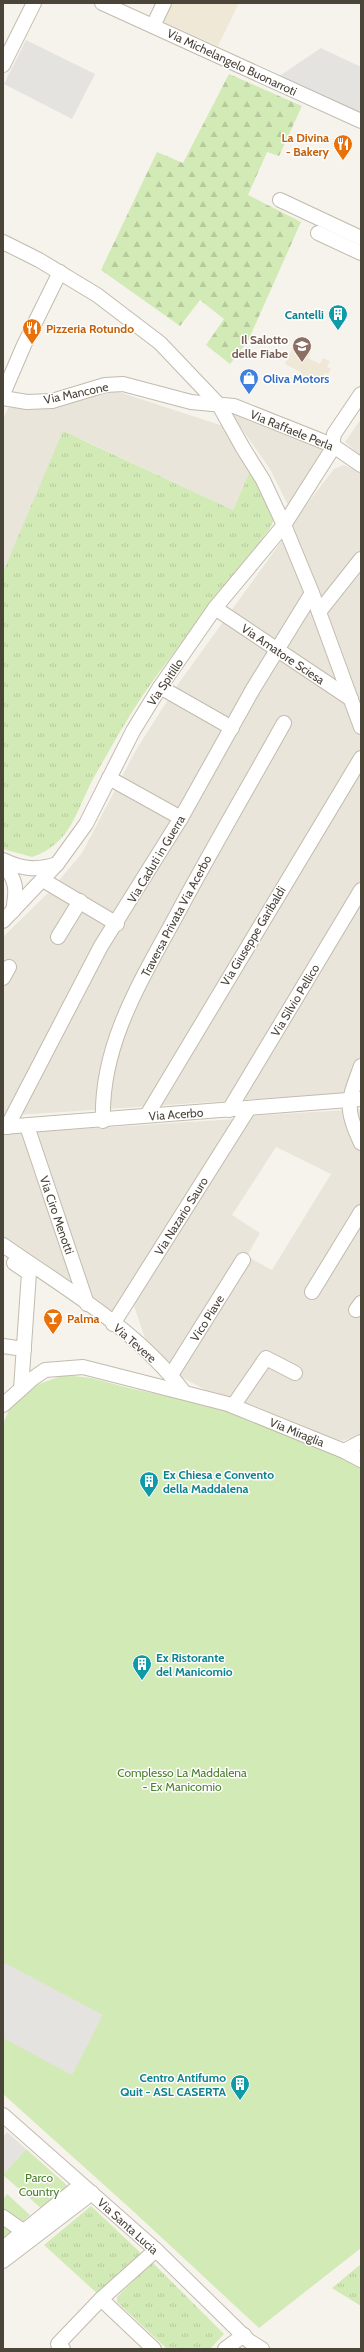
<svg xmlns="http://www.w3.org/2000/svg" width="364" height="2352" viewBox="0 0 364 2352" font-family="Cabin,sans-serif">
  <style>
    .residential { fill: #eae5da; fill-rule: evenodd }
    .education { fill: #efe8d6 }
    .grass { fill: url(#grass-tufts) }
    .forest { fill: url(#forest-firs) }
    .park { fill: #d2eab5 }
    .parking { fill: #e5e3e0 }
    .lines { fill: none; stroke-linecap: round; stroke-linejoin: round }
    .minor-casing { stroke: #c2bbae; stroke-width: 16 }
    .minor { stroke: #fff; stroke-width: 14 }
    .labels { text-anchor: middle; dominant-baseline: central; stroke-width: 3; stroke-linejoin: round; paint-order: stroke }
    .street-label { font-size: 12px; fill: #4b4439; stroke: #fff }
    .food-label { font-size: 12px; font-weight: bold; fill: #c56008; stroke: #fff; text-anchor: start }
    .culture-label { font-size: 12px; font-weight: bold; fill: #0d838f; stroke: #fff; text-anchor: end }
    .education-label { font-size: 12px; font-weight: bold; fill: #785e54; stroke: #fff; text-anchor: end }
    .shop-label { font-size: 12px; font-weight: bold; fill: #366cbe; stroke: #fff; text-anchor: start }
    .park-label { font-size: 12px; fill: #4a7f2a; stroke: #fff }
  </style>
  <defs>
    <pattern id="grass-tufts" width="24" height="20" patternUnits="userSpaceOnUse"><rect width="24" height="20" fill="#d2eab5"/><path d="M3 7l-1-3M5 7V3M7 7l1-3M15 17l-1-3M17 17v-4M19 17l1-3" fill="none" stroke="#b6ca9c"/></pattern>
    <pattern id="forest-firs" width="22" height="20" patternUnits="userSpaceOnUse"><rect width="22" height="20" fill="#d2eab5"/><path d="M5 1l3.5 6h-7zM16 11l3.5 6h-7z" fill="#b6ca9c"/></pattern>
  </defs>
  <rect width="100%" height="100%" fill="#f6f3ec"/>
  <g class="residential">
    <polygon points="113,390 223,426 251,469 233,510 79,438 26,521 3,572 3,420 8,408 64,405"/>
    <polygon points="236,410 328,450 290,509 270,469 232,415"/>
    <polygon points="361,419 361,456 345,442"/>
    <polygon points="344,465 361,473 361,718 290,526 334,469"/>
    <polygon points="286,535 361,738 361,1092 3,1116 3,937 51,890 82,853 136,750 176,687"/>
    <path d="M361,1109V1435L342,1441L234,1405L181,1377L149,1350L132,1300L249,1116ZM276,1147L331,1174L272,1270L247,1256L260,1233L232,1215Z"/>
    <polygon points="236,1119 110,1319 3,1243 3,1134"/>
  </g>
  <g class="education">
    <polygon points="171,3 239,3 218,46 162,22"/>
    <polygon points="294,345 311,353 308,358 320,364 323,358 330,361 327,367 331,369 328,374 325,373 321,381 315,378 313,382 300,375 301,372 285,364"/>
  </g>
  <g class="grass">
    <path d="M63,431L233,510L251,469L276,515L270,528C228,584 183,638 143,695C125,722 109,751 93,779C76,811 71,844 32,857L3,849V572Z"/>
    <polygon points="91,2206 143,2255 99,2295 44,2245"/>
    <polygon points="152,2262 224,2334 210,2349 167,2349 117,2302 117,2297"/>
    <polygon points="361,2264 361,2306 332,2288"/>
  </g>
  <polygon class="forest" points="229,74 302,106 279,156 267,152 248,195 301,222 248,341 230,364 206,345 224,319 200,300 180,326 101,270 157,152 183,163"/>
  <g class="park">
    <polygon points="64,1375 91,1378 129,1388 230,1410 361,1465 361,2248 259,2328 133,2211 3,2094 3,1424 11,1405 39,1384"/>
    <polygon points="26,2149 70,2188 42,2209 3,2175"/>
    <polygon points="7,2194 30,2215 3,2239 3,2200"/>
  </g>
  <g class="parking">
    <polygon points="26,40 95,74 72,119 4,84"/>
    <polygon points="321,48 361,67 361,113 278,77"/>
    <polygon points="3,1962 103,2015 72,2075 3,2038"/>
    <polygon points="7,2132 26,2149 3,2175 3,2137"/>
  </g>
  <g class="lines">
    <g class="minor-casing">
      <g id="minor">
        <polyline points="102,3 361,121"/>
        <polyline points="153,26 164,3"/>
        <polyline points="3,65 34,3"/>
        <polyline points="280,200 361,238"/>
        <polyline points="318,233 361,253"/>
        <polyline points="3,242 39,260 97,295 160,343 219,405 243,448 263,480 284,525 312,593 361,727"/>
        <polyline points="3,394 24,345 60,272"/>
        <polyline points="3,398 27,402 52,401 105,385 123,384 191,402 234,406 332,445 361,465"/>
        <polyline points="215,608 351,699"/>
        <polyline points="319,612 361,559"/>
        <polyline points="160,687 232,728"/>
        <polyline points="109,778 181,818"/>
        <path d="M3,860C22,869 36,871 57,864"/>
        <path d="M3,863C17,881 17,889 13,911"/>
        <polyline points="43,880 117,924"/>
        <polyline points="3,921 57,864 86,824 133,731 160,687 215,608 284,525 331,451 334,434 361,394"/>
        <polyline points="58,937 80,901"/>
        <polyline points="3,978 9,967"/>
        <path d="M361,1066C348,1102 344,1107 361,1143"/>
        <polyline points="229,1110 361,890"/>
        <polyline points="147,1115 361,758"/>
        <path d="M103,1121C100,1041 146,973 182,905C215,844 250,784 284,723"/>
        <polyline points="27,1126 87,1304"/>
        <polyline points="3,1127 361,1099"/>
        <polyline points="7,1127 101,946 181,818 253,689 312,593"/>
        <path d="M3,1245C65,1288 137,1330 183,1391"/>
        <polyline points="14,1263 29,1273 21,1389"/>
        <polyline points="312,1292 361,1212"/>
        <polyline points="356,1310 361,1303"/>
        <polyline points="113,1324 249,1108"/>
        <polyline points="3,1346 24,1349"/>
        <polyline points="171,1375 243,1260"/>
        <polyline points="3,1405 32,1379 45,1370 83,1367 228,1404 344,1451 361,1460"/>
        <polyline points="233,1406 266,1358 295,1373"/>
        <polyline points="344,1451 361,1442"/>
        <polyline points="3,2115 156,2250 249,2341 262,2349"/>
        <polyline points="3,2217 23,2231"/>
        <polyline points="3,2248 77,2188"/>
        <polyline points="3,2261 92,2193"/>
        <polyline points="101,2299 154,2349"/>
        <polyline points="63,2349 58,2344 101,2299 156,2250"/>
        <polyline points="225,2349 244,2335"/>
      </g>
    </g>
    <use href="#minor" class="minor"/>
  </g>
  <defs>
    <g id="restaurant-pin" transform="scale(1)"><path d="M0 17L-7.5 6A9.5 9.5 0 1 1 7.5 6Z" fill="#e8710a" stroke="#fff"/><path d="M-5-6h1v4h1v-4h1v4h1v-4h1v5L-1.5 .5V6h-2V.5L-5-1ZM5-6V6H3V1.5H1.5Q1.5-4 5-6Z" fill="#fff"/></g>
    <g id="building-pin" transform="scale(1)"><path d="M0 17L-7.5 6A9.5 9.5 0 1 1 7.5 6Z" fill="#0f9aa8" stroke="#fff"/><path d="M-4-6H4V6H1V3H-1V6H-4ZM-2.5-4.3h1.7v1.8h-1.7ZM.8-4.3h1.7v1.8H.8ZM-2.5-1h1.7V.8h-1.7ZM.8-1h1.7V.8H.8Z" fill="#fff"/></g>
    <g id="school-pin" transform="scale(1)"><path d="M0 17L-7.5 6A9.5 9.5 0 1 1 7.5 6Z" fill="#8d6e63" stroke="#fff"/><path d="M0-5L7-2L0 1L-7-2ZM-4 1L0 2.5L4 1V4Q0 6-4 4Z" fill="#fff"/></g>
    <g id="shop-pin" transform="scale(1)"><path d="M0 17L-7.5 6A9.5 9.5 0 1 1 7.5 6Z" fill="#3f7fe0" stroke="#fff"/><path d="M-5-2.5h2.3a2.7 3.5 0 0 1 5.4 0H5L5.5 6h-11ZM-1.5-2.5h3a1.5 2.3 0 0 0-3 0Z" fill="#fff"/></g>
    <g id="bar-pin" transform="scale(1)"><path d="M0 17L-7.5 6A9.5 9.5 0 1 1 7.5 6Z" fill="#e8710a" stroke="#fff"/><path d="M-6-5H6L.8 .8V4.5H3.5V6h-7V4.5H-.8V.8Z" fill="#fff"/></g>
  </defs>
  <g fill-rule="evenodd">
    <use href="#restaurant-pin" x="343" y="144"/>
    <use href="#building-pin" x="338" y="314"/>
    <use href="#restaurant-pin" x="32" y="328"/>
    <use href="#school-pin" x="302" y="346"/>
    <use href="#shop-pin" x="249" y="378"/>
    <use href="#bar-pin" x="53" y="1318"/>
    <use href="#building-pin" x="149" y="1481"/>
    <use href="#building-pin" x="142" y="1664"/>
    <use href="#building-pin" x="240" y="2084"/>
  </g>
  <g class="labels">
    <g class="street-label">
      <text transform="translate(232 62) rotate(25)">Via Michelangelo Buonarroti</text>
      <text transform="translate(76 393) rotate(-12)">Via Mancone</text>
      <text transform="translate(292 430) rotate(22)">Via Raffaele Perla</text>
      <text transform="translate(283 654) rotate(34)">Via Amatore Sciesa</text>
      <text transform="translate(165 682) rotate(-56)">Via Spitillo</text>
      <text transform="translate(156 859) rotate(-59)">Via Caduti in Guerra</text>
      <text transform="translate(176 916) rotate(-62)">Traversa Privata Via Acerbo</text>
      <text transform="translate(253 936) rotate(-59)">Via Giuseppe Garibaldi</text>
      <text transform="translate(295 1000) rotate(-59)">Via Silvio Pellico</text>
      <text transform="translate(176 1114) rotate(-4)">Via Acerbo</text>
      <text transform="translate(57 1215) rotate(71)">Via Ciro Menotti</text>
      <text transform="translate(181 1216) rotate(-58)">Via Nazario Sauro</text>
      <text transform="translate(207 1318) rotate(-58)">Vico Piave</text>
      <text transform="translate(135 1343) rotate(41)">Via Tevere</text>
      <text transform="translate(297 1432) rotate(22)">Via Miraglia</text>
      <text transform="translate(128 2226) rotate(42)">Via Santa Lucia</text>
    </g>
    <g class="food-label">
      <text x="329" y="137" text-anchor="end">La Divina<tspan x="329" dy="14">- Bakery</tspan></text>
      <text x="46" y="328">Pizzeria Rotundo</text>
      <text x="67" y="1318">Palma</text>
    </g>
    <g class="culture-label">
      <text x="324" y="314">Cantelli</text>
      <text x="163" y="1474" text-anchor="start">Ex Chiesa e Convento<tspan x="163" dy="14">della Maddalena</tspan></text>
      <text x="156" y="1657" text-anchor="start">Ex Ristorante<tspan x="156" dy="14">del Manicomio</tspan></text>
      <text x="226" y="2077">Centro Antifumo<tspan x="226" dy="14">Quit - ASL CASERTA</tspan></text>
    </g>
    <g class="education-label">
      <text x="288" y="339">Il Salotto<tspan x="288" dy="14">delle Fiabe</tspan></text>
    </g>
    <g class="shop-label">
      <text x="263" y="378">Oliva Motors</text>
    </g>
    <g class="park-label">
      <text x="182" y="1772">Complesso La Maddalena<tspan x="182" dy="14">- Ex Manicomio</tspan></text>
      <text x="39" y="2177">Parco<tspan x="39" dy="14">Country</tspan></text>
    </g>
  </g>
  <rect width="364" height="2352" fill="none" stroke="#4b4439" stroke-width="8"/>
</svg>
